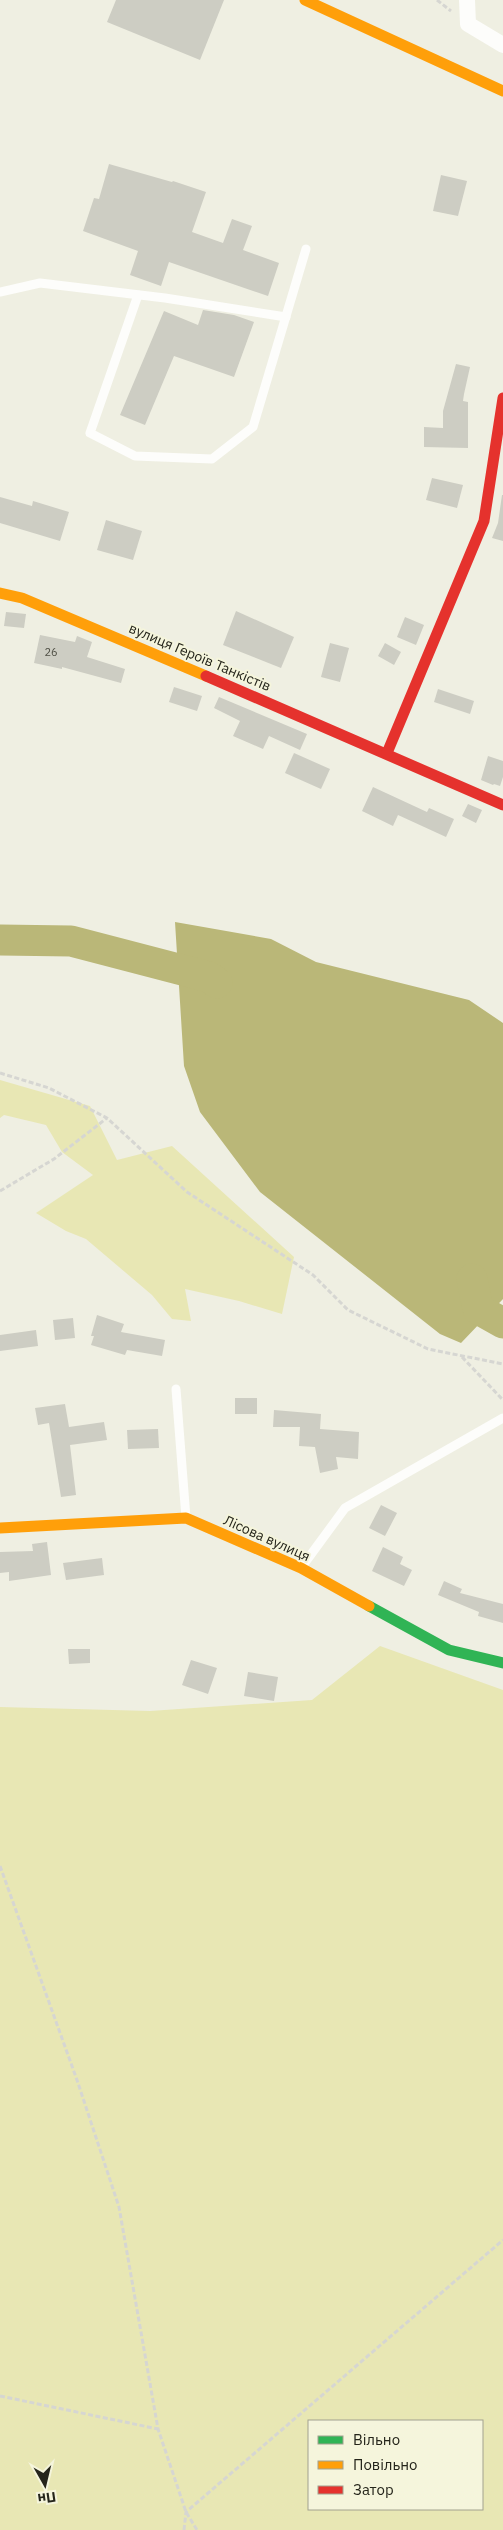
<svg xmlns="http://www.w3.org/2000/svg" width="503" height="2530" viewBox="0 0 503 2530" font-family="'IBM Plex Sans',sans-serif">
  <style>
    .green { fill: #e8e7b4; fill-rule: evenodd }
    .water { fill: #bab778 }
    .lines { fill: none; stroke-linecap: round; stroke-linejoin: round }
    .river { stroke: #bab778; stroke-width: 31 }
    .building { fill: #cdcdc3 }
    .path { stroke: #d6d6d2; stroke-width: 3; stroke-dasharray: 5 2.5; stroke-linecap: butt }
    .lane { stroke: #fdfdfb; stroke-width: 9 }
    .street { stroke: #fdfdfb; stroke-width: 16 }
    .fast { stroke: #30b455; stroke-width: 11 }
    .slow { stroke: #ff9f0a; stroke-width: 11 }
    .jam { stroke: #e5322d; stroke-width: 11 }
    .labels { text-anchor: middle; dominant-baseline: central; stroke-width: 4; stroke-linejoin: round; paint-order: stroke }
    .number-label { font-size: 11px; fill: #4f4f45 }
    .street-label { font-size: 14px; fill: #25251b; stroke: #f5f5dc }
  </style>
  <rect width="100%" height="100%" fill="#efefe2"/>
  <g class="green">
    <polygon points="0,1080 90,1106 117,1160 172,1146 294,1257 282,1314 239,1301 185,1289 191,1321 172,1319 152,1295 86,1239 66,1231 36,1213 93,1175 62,1152 46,1125 4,1115 0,1118"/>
    <path d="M380,1646L503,1690V2530H0V1707L150,1711L312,1700ZM482,2421V2509H309V2421Z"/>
  </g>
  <polygon class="water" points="175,922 271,939 316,962 469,1000 503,1023 503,1299 461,1343 440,1334 260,1192 200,1112 184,1066"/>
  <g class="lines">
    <g class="river">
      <polyline points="0,940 71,941 209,977 217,983"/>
      <polyline points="472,1279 478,1309 503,1323"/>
    </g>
  </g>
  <g class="building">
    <polygon points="116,0 224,0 200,60 107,22"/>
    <polygon points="109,164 172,182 173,181 206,192 192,232 223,243 232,219 252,226 243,250 279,263 268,296 169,262 161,286 130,275 138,251 83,231 94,198 99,199"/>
    <polygon points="441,175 467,181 458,216 433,211"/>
    <polygon points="203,310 234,315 254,322 234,377 174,356 145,425 120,415 164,311 198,325"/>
    <polygon points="456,364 470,367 464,394 463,401 468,402 468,448 424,447 424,427 443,428 443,411"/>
    <polygon points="432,478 463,485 457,508 426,500"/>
    <polygon points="502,495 503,495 503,541 492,538 498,523"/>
    <polygon points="0,497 32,506 33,501 69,512 60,541 0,523"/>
    <polygon points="106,520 142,531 133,560 97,550"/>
    <polygon points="236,611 294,637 281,668 223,645"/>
    <polygon points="6,612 26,614 24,628 4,626"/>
    <polygon points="405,617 424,625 416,645 397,637"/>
    <polygon points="40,635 75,642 77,636 92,642 87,657 125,669 121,683 62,667 62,669 34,663"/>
    <polygon points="330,643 349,648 340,682 321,677"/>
    <polygon points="385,643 401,652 394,665 378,656"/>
    <polygon points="174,687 202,696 197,711 169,702"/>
    <polygon points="438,689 474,701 470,714 434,702"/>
    <polygon points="219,697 307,734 300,750 269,736 263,749 233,736 240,721 214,708"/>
    <polygon points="294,753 330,769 321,789 285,773"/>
    <polygon points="488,756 503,761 503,777 500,786 494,784 493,785 481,780"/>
    <polygon points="373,787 427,812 429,808 454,819 446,837 398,815 393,826 362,811"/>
    <polygon points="468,804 482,810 476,823 462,816"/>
    <polygon points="97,1315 124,1324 121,1332 165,1340 162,1356 127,1350 125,1355 91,1345 94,1336 91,1336"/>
    <polygon points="73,1318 75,1338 55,1340 53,1320"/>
    <polygon points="36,1330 38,1346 0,1351 0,1335"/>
    <rect x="235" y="1398" width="22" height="16"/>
    <polygon points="65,1404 69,1427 104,1422 107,1440 70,1445 76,1495 61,1497 49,1423 38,1425 35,1408"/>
    <polygon points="274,1410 321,1414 320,1429 359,1432 358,1459 336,1457 338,1469 320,1473 315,1447 299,1446 300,1427 273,1427"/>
    <polygon points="158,1429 159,1448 128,1449 127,1430"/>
    <polygon points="381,1505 397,1513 385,1536 369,1528"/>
    <polygon points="47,1542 51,1575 9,1581 9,1572 0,1573 0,1552 33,1551 32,1544"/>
    <polygon points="383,1547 403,1557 400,1564 412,1570 404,1586 372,1571"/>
    <polygon points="102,1558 104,1575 66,1580 63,1563"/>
    <polygon points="444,1581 462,1589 460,1593 503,1604 503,1623 478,1616 479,1612 438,1595"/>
    <polygon points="68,1649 90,1649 90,1663 69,1664"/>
    <polygon points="191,1660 217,1668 208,1694 182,1685"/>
    <polygon points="248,1672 278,1677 274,1701 244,1696"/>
  </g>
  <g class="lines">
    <g class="path">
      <polyline points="437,0 451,11"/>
      <polyline points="0,1073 49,1088 107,1118 187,1192 313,1275 348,1310 428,1349 503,1364"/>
      <polyline points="0,1191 54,1159 107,1118"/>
      <polyline points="462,1357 503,1400"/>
      <polyline points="0,1866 77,2080 119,2207 158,2429 186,2512 197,2530"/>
      <polyline points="0,2396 158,2429"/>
      <polyline points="184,2530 186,2512 503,2240"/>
    </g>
    <g class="lane">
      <polyline points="0,292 40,283 165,298 286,317"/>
      <polyline points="138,295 90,433 135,456 212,459 253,427 306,249"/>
      <polyline points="176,1389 186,1518"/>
      <polyline points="301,1568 345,1508 503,1418"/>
    </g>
    <polyline class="street" points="467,0 468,24 503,45"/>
    <polyline class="fast" points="369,1606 449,1650 503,1663"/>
    <g class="slow">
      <polyline points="305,0 503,91"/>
      <polyline points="0,593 22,598 206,676"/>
      <polyline points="0,1528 186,1518 301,1568 369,1606"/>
    </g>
    <g class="jam">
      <polyline points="206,676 503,805"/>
      <polyline points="387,753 484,521 503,398"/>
    </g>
  </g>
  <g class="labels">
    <g class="number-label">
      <text x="51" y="652">26</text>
    </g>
    <g class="street-label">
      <text transform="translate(200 657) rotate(23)">вулиця Героїв Танкістів</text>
      <text transform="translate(267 1538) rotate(24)">Лісова вулиця</text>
    </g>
  </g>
  <rect x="308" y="2420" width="175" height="90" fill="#f5f5dc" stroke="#a2a28f"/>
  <rect x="318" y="2436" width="25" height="8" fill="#30b455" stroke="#a2a28f"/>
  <text x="353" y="2445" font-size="15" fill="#25251b">Вільно</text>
  <rect x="318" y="2461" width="25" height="8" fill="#ff9f0a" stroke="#a2a28f"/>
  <text x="353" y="2470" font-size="15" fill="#25251b">Повільно</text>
  <rect x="318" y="2486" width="25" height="8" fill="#e5322d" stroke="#a2a28f"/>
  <text x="353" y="2495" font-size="15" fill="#25251b">Затор</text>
  <g transform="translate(45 2485) rotate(172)" stroke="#f5f5dc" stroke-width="4" paint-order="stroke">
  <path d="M0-4L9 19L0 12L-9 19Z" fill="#25251b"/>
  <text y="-8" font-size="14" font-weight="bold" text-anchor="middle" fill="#25251b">Пн</text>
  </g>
</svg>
